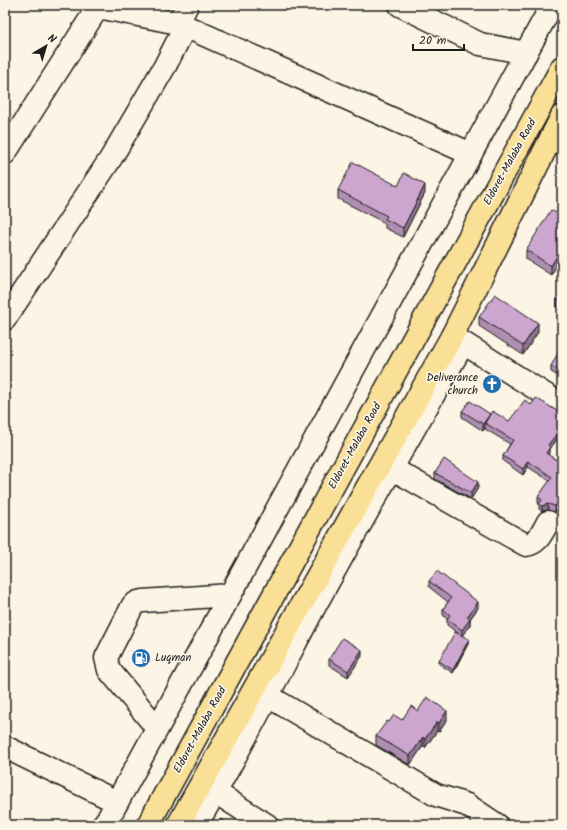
<svg xmlns="http://www.w3.org/2000/svg" width="567" height="830" viewBox="0 0 567 830" font-family="Kalam,sans-serif">
  <style>
    .lines { fill: none; stroke-linecap: round; stroke-linejoin: round }
    .minor-casing { stroke: #1c1c1c; stroke-width: 25 }
    .highway-casing { stroke: #1c1c1c; stroke-width: 25 }
    .minor { stroke: #fcf5e5; stroke-width: 22 }
    .highway { stroke: #fadf96; stroke-width: 22 }
    .wall { fill: #af8fb1; stroke: #1c1c1c }
    .shaded-wall { fill: #8f7490; stroke: #1c1c1c }
    .building { fill: #cca6ce; stroke: #1c1c1c }
    .labels { text-anchor: middle; dominant-baseline: central; stroke-width: 3.5; stroke-linejoin: round; paint-order: stroke }
    .street-label { font-size: 11px; fill: #1c1c1c; stroke: #fcf5e5 }
    .poi-label { font-size: 11px; fill: #1c1c1c; stroke: #fcf5e5; text-anchor: end }
  </style>
  <rect width="100%" height="100%" fill="#fcf5e5"/>
  <filter id="ink" filterUnits="userSpaceOnUse"><feTurbulence type="fractalNoise" baseFrequency=".025" numOctaves="2"/><feDisplacementMap in="SourceGraphic" scale="8" xChannelSelector="R" yChannelSelector="G"/><feConvolveMatrix kernelMatrix="1 2 1 2 8 2 1 2 1" color-interpolation-filters="sRGB"/></filter>
  <g filter="url(#ink)">
    <g class="lines">
      <g class="minor-casing">
        <g id="minor">
          <polyline points="94,5 98,7 178,23 471,154"/>
          <polyline points="400,5 480,44 526,53"/>
          <polyline points="178,23 187,5"/>
          <polyline points="5,153 98,7"/>
          <polyline points="5,319 111,158 165,66 185,27"/>
          <polyline points="452,336 562,405"/>
          <path d="M391,468L526,545C539,543 542,532 548,522"/>
          <polyline points="268,696 436,795 467,805 497,825"/>
          <polyline points="157,728 109,670 106,658 133,605 138,602 143,601 230,595"/>
          <polyline points="5,747 117,802"/>
          <polyline points="215,792 267,825"/>
          <polyline points="103,825 109,817 552,5"/>
          <path d="M196,825C240,752 277,677 317,602C365,515 413,430 463,344"/>
        </g>
      </g>
      <g class="highway-casing">
        <g id="highway">
          <polyline points="148,825 562,67"/>
          <polyline points="178,825 452,336 562,116"/>
        </g>
      </g>
      <use href="#minor" class="minor"/>
      <use href="#highway" class="highway"/>
    </g>
    <g class="wall">
      <polygon points="398,186 425,193 403,237 385,228 385,223 338,199 338,190"/>
      <polygon points="562,216 551,275 526,259 526,250"/>
      <polygon points="562,291 562,311 557,307 557,299"/>
      <polygon points="479,317 538,332 523,355 479,326"/>
      <polygon points="562,356 562,378 551,372 551,366"/>
      <polygon points="531,405 562,414 562,432 550,449 550,452 548,454 562,464 562,512 558,508 555,512 548,510 542,511 539,509 539,503 538,503 538,497 550,481 528,467 523,475 503,461 503,456 510,444 485,429 485,427 483,431 462,417 462,411 490,416 509,421"/>
      <polygon points="435,473 478,488 471,499 435,479"/>
      <polygon points="429,581 478,608 470,619 470,625 462,635 469,642 453,673 439,664 439,661 458,633 447,625 447,619 443,615 443,609 448,602 429,587"/>
      <polygon points="362,656 348,677 329,665 329,659"/>
      <polygon points="418,711 447,720 439,732 437,731 425,748 423,746 410,765 376,745 376,736 402,720"/>
    </g>
    <g class="shaded-wall">
      <polygon points="425,185 425,193 403,237 403,228"/>
      <polygon points="562,248 562,257 551,275 551,266"/>
      <polygon points="538,323 538,332 523,355 523,346"/>
      <polygon points="490,414 490,420 485,423 485,427 483,431 483,424"/>
      <polygon points="562,427 562,432 550,449 550,452 546,458 546,453 548,445"/>
      <polygon points="528,461 528,467 523,475 523,469"/>
      <polygon points="478,482 478,488 471,499 471,493"/>
      <polygon points="558,503 558,508 555,512 555,506"/>
      <polygon points="548,504 548,510 542,511 542,506"/>
      <polygon points="478,602 478,608 470,619 470,625 462,636 462,630 467,617"/>
      <polygon points="469,639 469,642 453,673 453,670"/>
      <polygon points="362,650 362,656 348,677 348,671"/>
      <polygon points="447,711 447,720 439,732 439,723"/>
      <polygon points="437,722 437,731 425,748 425,739"/>
      <polygon points="423,737 423,746 410,765 410,756"/>
    </g>
    <g class="building">
      <polygon points="353,162 398,186 404,173 425,185 403,228 385,219 387,216 338,190"/>
      <polygon points="551,210 562,216 562,248 551,266 526,250"/>
      <polygon points="562,291 562,303 557,299"/>
      <polygon points="495,294 538,323 523,346 479,317"/>
      <polygon points="558,353 562,356 562,372 551,366"/>
      <polygon points="536,398 562,414 562,427 548,445 550,447 546,453 562,464 562,506 558,503 555,506 548,504 542,506 539,504 542,500 538,497 552,477 528,461 523,469 503,456 513,440 485,423 492,411 509,421 525,400 531,405"/>
      <polygon points="470,401 490,414 483,424 462,411"/>
      <polygon points="444,459 478,482 471,493 435,473"/>
      <polygon points="437,571 478,602 467,617 470,619 462,630 447,619 450,615 443,609 451,598 429,581"/>
      <polygon points="455,632 469,639 453,670 439,661"/>
      <polygon points="342,638 362,650 348,671 329,659"/>
      <polygon points="427,697 447,711 439,723 437,722 425,739 423,737 410,756 376,736 387,721 389,722 394,715 402,720 411,706 418,711"/>
      <polygon points="221,819 230,825 216,825"/>
    </g>
  </g>
  <defs>
    <g id="church-disc" transform="scale(1)"><circle r="9.5" fill="#1f6fb2" stroke="#fcf5e5"/><path d="M-1.2-6h2.4v3.5h3.3v2.4h-3.3V6h-2.4V-.1h-3.3v-2.4h3.3Z" fill="#fff"/></g>
    <g id="fuel-disc" transform="scale(1)"><circle r="9.5" fill="#1f6fb2" stroke="#fcf5e5"/><path d="M-5.5-6h7V0h2V4h1.3V-2.5L3-4.5l.8-.8L6-3V5H2.5V1h-1V6h-7ZM-4.2-4.7v3.2H.2V-4.7Z" fill="#fff"/></g>
  </defs>
  <g fill-rule="evenodd">
    <use href="#church-disc" x="492" y="384"/>
    <use href="#fuel-disc" x="141" y="658"/>
  </g>
  <g class="labels">
    <g class="street-label">
      <text transform="translate(510 162) rotate(-61)">Eldoret-Malaba Road</text>
      <text transform="translate(355 446) rotate(-61)">Eldoret-Malaba Road</text>
      <text transform="translate(200 730) rotate(-61)">Eldoret-Malaba Road</text>
    </g>
    <g class="poi-label">
      <text x="478" y="378">Deliverance<tspan x="478" dy="13">church</tspan></text>
      <text x="155" y="658" text-anchor="start">Luqman</text>
    </g>
  </g>
  <rect width="567" height="830" fill="none" stroke="#fcf5e5" stroke-width="20"/>
  <rect x="10" y="10" width="547" height="810" fill="none" stroke="#1c1c1c" stroke-width="1.5" filter="url(#ink)"/>
  <g transform="translate(46 46) rotate(38)" stroke="#fcf5e5" stroke-width="3" paint-order="stroke">
  <path d="M0-3L7 15L0 10L-7 15Z" fill="#1c1c1c"/>
  <text y="-6" font-size="11" font-weight="bold" text-anchor="middle" fill="#1c1c1c">N</text>
  </g>
  <path d="M413 44v6h51v-6" fill="none" stroke="#1c1c1c" stroke-width="2"/>
  <text x="419" y="44" font-size="12" fill="#1c1c1c" stroke="#fcf5e5" stroke-width="3" paint-order="stroke">20 m</text>
</svg>
